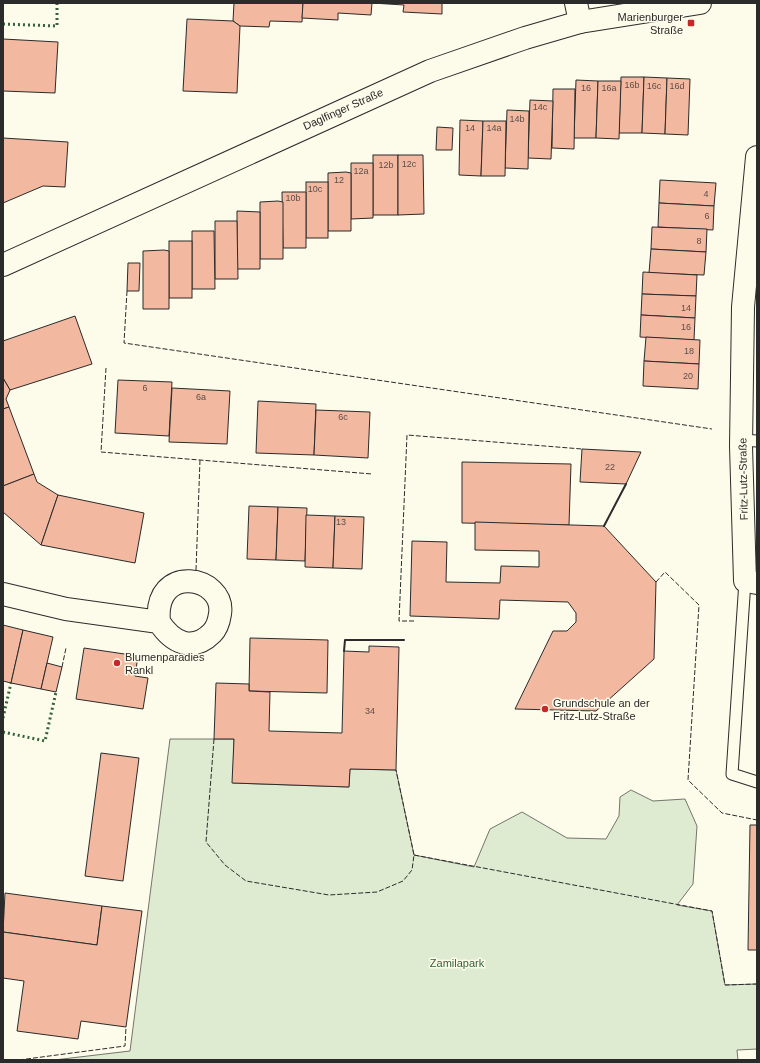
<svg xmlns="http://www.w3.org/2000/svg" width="760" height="1063" viewBox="0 0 760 1063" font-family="Helvetica,sans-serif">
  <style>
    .green { fill: #deebd1; stroke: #74746e }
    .building { fill: #f2b8a0; stroke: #2b2b2b }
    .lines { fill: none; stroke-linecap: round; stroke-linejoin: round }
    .lane-casing { stroke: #2b2b2b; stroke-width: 13 }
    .street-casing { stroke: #2b2b2b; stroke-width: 24 }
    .secondary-casing { stroke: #2b2b2b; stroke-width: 24 }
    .lane { stroke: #fdfbea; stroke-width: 11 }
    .street { stroke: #fdfbea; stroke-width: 22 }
    .secondary { stroke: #fdfbea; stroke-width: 22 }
    .hedge { stroke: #34623c; stroke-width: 3; stroke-dasharray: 2 3; stroke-linecap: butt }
    .fence { stroke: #2b2b2b; stroke-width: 1; stroke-dasharray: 5 2; stroke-linecap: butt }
    .wall { stroke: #2b2b2b; stroke-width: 2 }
    .poi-dot { fill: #c62828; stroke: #fdfbea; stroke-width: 1.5 }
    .labels { text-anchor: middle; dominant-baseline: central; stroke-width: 3; stroke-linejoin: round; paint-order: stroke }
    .number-label { font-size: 9px; fill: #5d4e48 }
    .poi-label { font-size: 11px; fill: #2b2b2b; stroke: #fdfbea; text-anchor: start }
    .street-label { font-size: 11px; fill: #2b2b2b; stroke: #fdfbea }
    .park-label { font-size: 11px; fill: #34623c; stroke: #fdfbea }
  </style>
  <rect width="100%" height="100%" fill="#fdfbea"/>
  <polygon class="green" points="170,739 234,739 233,783 349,787 350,769 396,770 414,855 474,867 490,829 522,812 567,838 606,839 619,816 620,797 631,790 653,801 685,799 697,826 693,884 677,905 712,911 725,985 757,984 757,1049 737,1050 738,1060 54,1060 130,1051"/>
  <g class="building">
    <polygon points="234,3 303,3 302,22 270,21 269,27 240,26 233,21"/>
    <polygon points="303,3 372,3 371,15 338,13 338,20 302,18"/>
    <polygon points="372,3 442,3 442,14 403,12 404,5"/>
    <polygon points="187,19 233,21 240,26 237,93 183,91"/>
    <polygon points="3,39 58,42 55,93 3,91"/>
    <polygon points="621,77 644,77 642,133 619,133"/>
    <polygon points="644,77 667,78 665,134 642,133"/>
    <polygon points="667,78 690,79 688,135 665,134"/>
    <polygon points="576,80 598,81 596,138 574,138"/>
    <polygon points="598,81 621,81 619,139 596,138"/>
    <polygon points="553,89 575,89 574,149 552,148"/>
    <polygon points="530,100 553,101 551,159 528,158"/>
    <polygon points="507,110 529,111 528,169 505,168"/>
    <polygon points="460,120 483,121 481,176 459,175"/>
    <polygon points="483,121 506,121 505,176 481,176"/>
    <polygon points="437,127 453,128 452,150 436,150"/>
    <polygon points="3,138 68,142 65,187 43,186 3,203"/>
    <rect x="373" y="155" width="25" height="60"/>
    <polygon points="398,155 423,155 424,214 398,215"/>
    <polygon points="351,163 373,163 373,218 351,219"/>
    <polygon points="346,172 351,173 351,231 328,231 328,173"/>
    <polygon points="660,180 716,183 714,206 659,203"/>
    <rect x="306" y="182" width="22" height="56"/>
    <polygon points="282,192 306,192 306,248 283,248"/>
    <polygon points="278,201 283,202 283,259 260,259 260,202"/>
    <polygon points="659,203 714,206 713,230 658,227"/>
    <polygon points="237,211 260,212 260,269 237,269"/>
    <polygon points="215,221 237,221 238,279 215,279"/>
    <polygon points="652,227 707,229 706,252 651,249"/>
    <polygon points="192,231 214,231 215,289 192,289"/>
    <rect x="169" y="241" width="23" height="57"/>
    <polygon points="651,249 706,252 704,275 649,273"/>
    <polygon points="164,250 169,251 169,309 143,309 143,251"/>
    <polygon points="128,263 140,263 139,291 127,291"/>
    <polygon points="643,272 697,275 696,296 642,294"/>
    <polygon points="642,294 696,296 695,318 641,315"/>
    <polygon points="641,315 695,318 694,340 640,337"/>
    <polygon points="75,316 92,364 10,390 3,378 3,341"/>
    <polygon points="646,337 700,340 699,364 644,361"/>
    <polygon points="644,361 699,364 698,389 643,386"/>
    <polygon points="3,378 10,390 6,399 9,407 3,409"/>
    <polygon points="118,380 172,382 169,436 115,433"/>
    <polygon points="172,388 230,391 227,444 169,442"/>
    <polygon points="258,401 316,404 314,455 256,453"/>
    <polygon points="9,407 34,474 3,486 3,409"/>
    <polygon points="316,410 370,412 368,458 314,455"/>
    <polygon points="582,449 641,452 626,484 580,482"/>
    <polygon points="462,462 571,464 569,525 462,523"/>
    <polygon points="34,474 37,482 58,495 41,545 3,512 3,486"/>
    <polygon points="58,495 144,513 135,563 41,545"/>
    <polygon points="249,506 278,507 276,560 247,559"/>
    <polygon points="278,507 307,508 305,561 276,560"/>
    <polygon points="306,515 335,516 333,568 305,567"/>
    <polygon points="335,516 364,517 362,569 333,568"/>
    <polygon points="475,522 604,526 656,582 654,659 596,711 515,709 553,631 567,631 576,622 576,613 568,602 500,600 499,619 410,616 412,541 447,542 446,582 500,583 501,566 539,567 539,551 475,550"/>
    <polygon points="3,625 23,630 11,683 3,681"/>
    <polygon points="23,630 53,637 41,689 11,683"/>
    <polygon points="250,638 328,640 327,693 249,691"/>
    <polygon points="369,646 399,647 396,770 350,769 349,787 232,783 234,739 214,739 216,683 249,684 249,691 270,692 269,731 342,733 344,651 369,652"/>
    <polygon points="84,648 138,656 135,676 148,678 143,709 76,699"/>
    <polygon points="47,663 62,667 56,692 41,689"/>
    <polygon points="101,753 139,758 123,881 85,876"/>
    <polygon points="750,825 757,825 757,950 748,950"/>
    <polygon points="5,893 102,906 97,945 3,932"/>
    <polygon points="102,906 142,911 126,1027 81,1021 78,1039 17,1031 24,981 3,978 3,932 97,945"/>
  </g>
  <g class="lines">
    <g class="lane-casing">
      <g id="lane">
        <polyline points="742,440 757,441"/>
        <polyline points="745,581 732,774 757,782"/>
      </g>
    </g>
    <g class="street-casing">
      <g id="street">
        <polyline points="576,3 580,22"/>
        <polyline points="757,157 743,307 741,446 745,581 757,583"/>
        <path d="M3,594L66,609L159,622C172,642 192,653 212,633C217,628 219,621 220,614C226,576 153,562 159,622"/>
      </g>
    </g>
    <g class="secondary-casing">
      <polyline id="secondary" points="3,265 430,71 525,38 580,22 700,3"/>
    </g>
    <use href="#lane" class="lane"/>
    <use href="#street" class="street"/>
    <use href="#secondary" class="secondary"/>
    <g class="hedge">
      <polyline points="3,24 57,26 57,3"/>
      <polyline points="3,718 11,683"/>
      <polyline points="3,732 45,741 56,692"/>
    </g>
    <g class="fence">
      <polyline points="127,291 124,343 712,429"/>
      <polyline points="106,368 101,452 372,474"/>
      <polyline points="196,570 200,460"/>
      <polyline points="656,582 665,572 699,605 688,780 722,813 757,820"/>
      <polyline points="414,621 399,621 407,435 582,449"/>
      <polyline points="62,667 66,648"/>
      <polyline points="214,739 206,842 225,865 246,881 329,895 377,892 403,881 412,870 414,855 396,770"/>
      <polyline points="414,855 712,911 725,985 757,984"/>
      <polyline points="19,1060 125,1046 126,1027"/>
    </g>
    <g class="wall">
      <polyline points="604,526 626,484"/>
      <polyline points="344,651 345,640 404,640"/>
    </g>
  </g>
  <g class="poi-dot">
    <rect x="687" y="19" width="8" height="8" rx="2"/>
    <circle cx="117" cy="663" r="4"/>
    <circle cx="545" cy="709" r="4"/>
  </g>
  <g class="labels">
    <g class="number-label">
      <text x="632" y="85">16b</text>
      <text x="654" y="86">16c</text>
      <text x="677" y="86">16d</text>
      <text x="586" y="88">16</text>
      <text x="609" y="88">16a</text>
      <text x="540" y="107">14c</text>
      <text x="517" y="119">14b</text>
      <text x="470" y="128">14</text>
      <text x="494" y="128">14a</text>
      <text x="409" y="164">12c</text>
      <text x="386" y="165">12b</text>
      <text x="361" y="171">12a</text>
      <text x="339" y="180">12</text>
      <text x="315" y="189">10c</text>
      <text x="706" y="194">4</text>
      <text x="293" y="198">10b</text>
      <text x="707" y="216">6</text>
      <text x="699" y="241">8</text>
      <text x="686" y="308">14</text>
      <text x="686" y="327">16</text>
      <text x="689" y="351">18</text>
      <text x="688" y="376">20</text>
      <text x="145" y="388">6</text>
      <text x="201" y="397">6a</text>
      <text x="343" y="417">6c</text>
      <text x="610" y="467">22</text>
      <text x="341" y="522">13</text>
      <text x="370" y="711">34</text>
    </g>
    <g class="poi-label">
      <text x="683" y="17" text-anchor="end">Marienburger<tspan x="683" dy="13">Straße</tspan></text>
      <text x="125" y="657">Blumenparadies<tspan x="125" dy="13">Rankl</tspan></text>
      <text x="553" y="703">Grundschule an der<tspan x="553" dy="13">Fritz-Lutz-Straße</tspan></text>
    </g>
    <g class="street-label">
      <text transform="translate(343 109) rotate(-24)">Daglfinger Straße</text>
      <text transform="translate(743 479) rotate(-91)">Fritz-Lutz-Straße</text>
    </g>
    <g class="park-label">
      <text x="457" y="963">Zamilapark</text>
    </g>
  </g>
  <rect width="760" height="1063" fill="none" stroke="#2b2b2b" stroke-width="8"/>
</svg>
